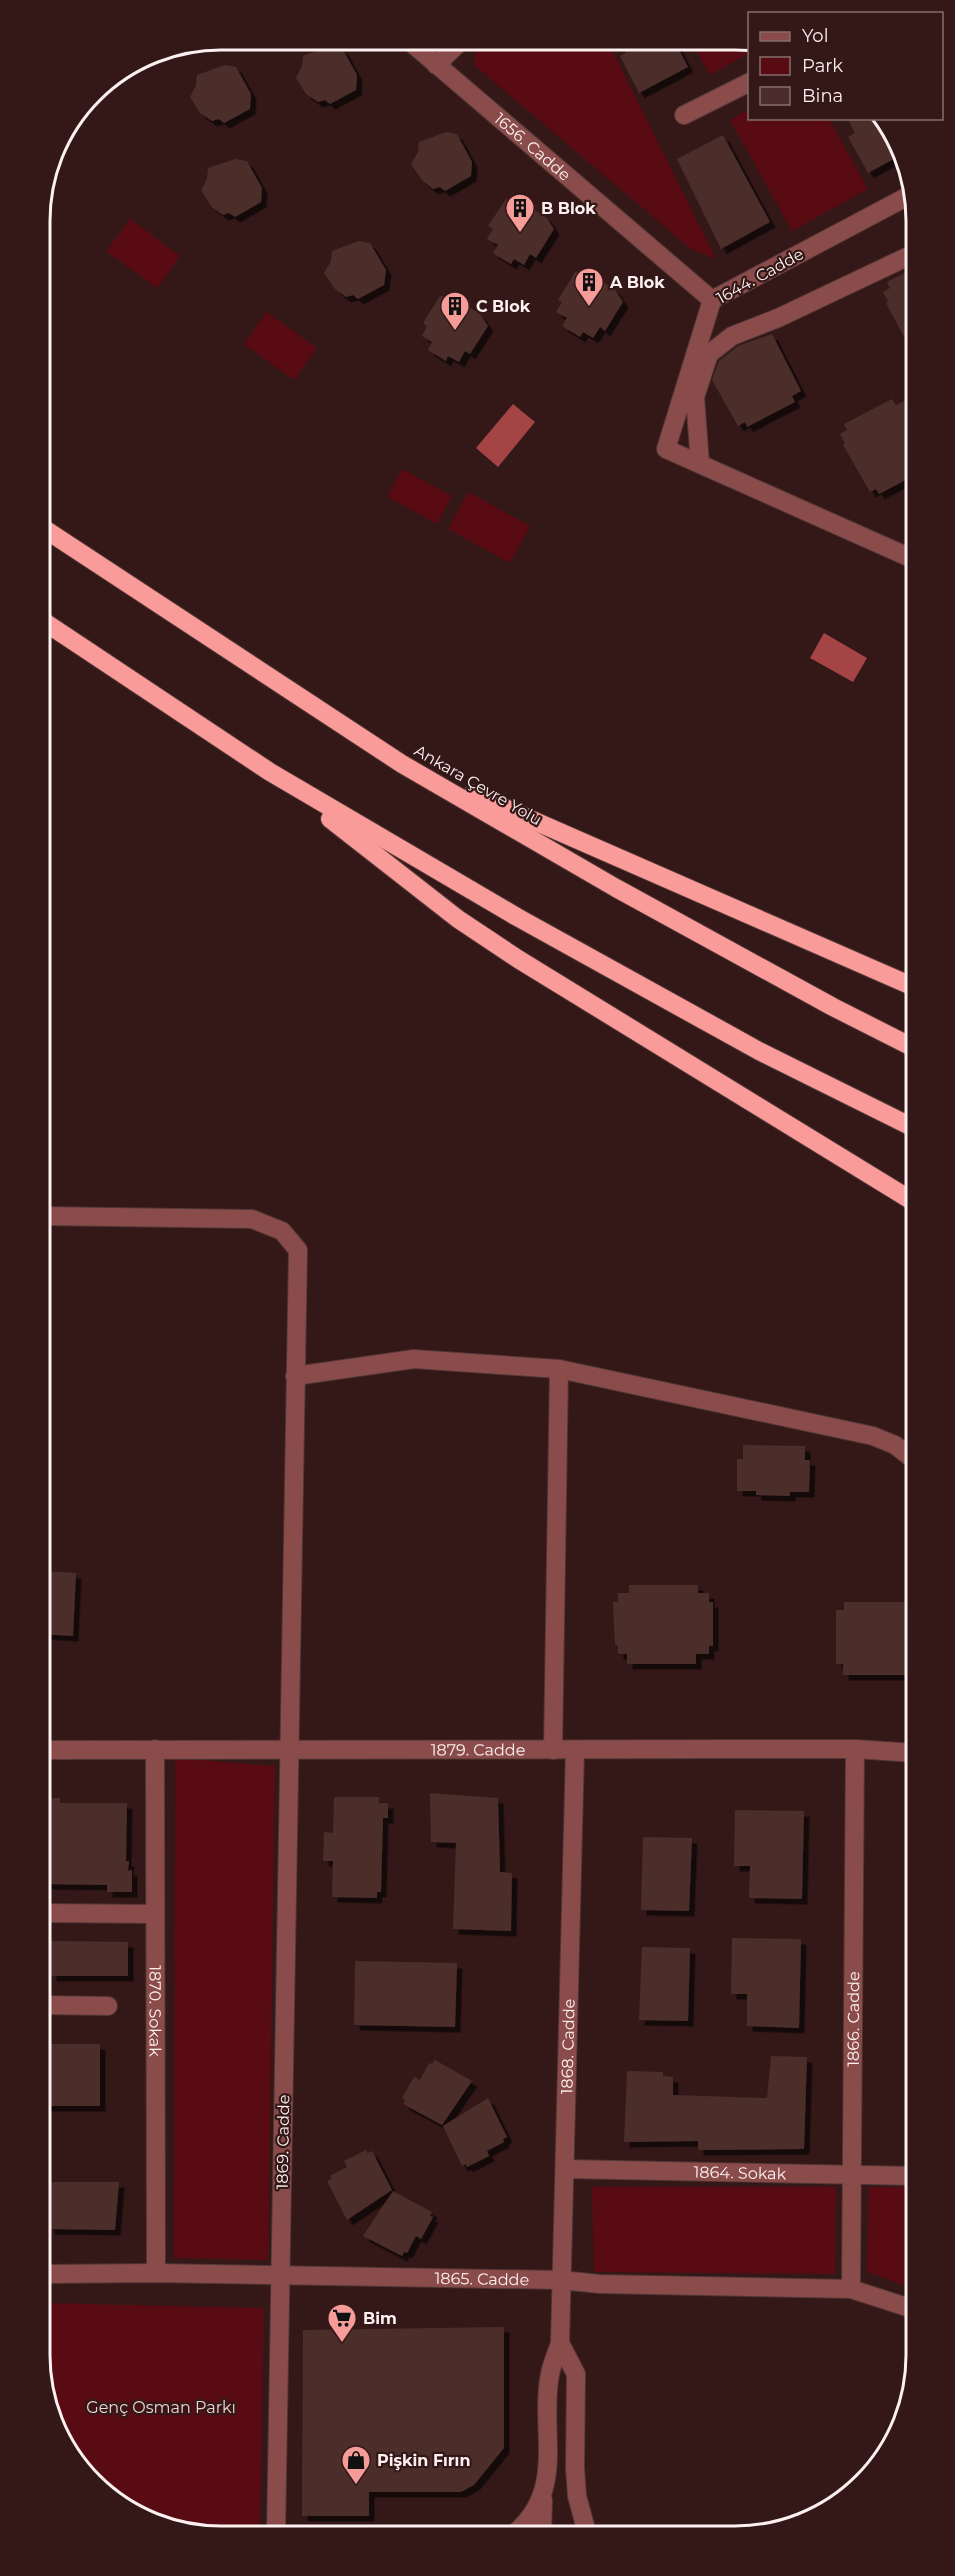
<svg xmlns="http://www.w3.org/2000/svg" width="955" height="2576" viewBox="0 0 955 2576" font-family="Montserrat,sans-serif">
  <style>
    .green { fill: #580b13 }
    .water { fill: #a54445 }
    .building { fill: #4b2d2c; filter: url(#shadow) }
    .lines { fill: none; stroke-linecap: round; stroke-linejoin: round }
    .minor-casing { stroke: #503636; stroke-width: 20 }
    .highway-casing { stroke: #503636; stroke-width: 20 }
    .minor { stroke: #8a4c4a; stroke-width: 18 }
    .highway { stroke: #f99b98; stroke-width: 18 }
    .labels { text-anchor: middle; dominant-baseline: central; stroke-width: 4.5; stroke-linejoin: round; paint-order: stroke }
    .street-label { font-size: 16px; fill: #fdf0f0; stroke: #341818 }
    .poi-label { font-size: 16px; font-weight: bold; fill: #fdf0f0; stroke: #341818; text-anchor: start }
    .park-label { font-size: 16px; fill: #efd3d1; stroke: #341818 }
    .rim { fill: none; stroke: #fdf0f0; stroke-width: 3 }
  </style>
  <defs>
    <filter id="shadow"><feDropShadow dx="5.5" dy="5.5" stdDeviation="0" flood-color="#0009"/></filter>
  </defs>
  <rect width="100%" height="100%" fill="#341818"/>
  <g class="green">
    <polygon points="494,41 608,42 716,259 691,249 474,65 475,50"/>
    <polygon points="691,42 749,42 749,53 710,75"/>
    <polygon points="749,109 750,118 829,119 868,189 792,231 730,120"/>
    <polygon points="130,219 180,256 157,288 106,251"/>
    <polygon points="267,312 317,348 294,380 244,344"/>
    <polygon points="402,469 452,496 437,524 387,497"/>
    <polygon points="468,492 530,526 510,563 448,529"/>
    <polygon points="175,1758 275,1766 268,2260 174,2258"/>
    <polygon points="592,2187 836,2187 835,2274 594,2272"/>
    <polygon points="869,2187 915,2187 916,2290 867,2272"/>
    <polygon points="42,2303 264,2308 260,2526 157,2524 140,2518 92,2484 63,2446 43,2391"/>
  </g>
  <g class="water">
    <polygon points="513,404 535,422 498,467 476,448"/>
    <polygon points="824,633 867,658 853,682 810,658"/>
  </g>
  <g class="building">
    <polygon points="620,42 675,42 688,67 639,93 620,56 626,53"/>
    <polygon points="331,46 342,48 357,75 356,90 330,104 325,100 318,102 306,94 296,78 302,66 303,56"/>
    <polygon points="225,65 236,67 251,94 250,109 224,123 219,119 212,121 200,113 190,97 196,85 197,75"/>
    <polygon points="847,118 883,118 892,130 901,155 868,173 848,137 855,133"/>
    <polygon points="446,132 457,134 472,162 471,176 445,191 440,187 433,189 422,180 411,164 418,152 419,142"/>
    <polygon points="723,135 770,222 721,249 677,159"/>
    <polygon points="236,159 247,161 262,188 261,202 235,217 229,213 223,215 211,206 201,190 207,179 208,168"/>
    <polygon points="506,199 520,201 546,217 554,229 536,258 530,254 524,265 514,259 511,264 493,253 498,245 487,239 493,229 488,226"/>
    <polygon points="359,241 370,243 386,270 384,285 358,299 353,295 346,297 335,289 324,273 331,261 332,251"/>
    <polygon points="913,269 913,354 886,303 888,301 883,292 890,288 887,282"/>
    <polygon points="575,272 590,274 615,290 623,302 605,331 600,327 593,338 583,332 580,337 562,326 567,318 556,312 562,302 558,300"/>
    <polygon points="440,296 455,298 480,314 488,326 470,354 465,351 459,362 448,356 446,361 428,350 432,342 422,336 427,326 423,323"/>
    <polygon points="772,334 801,391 792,396 795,402 747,427 745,422 738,426 712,380 719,361 738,346"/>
    <polygon points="892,399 896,405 904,401 909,410 913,408 913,476 879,494 876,489 870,492 843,445 845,443 840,434 847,430 844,424"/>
    <polygon points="743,1445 805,1446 805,1460 810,1460 809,1492 790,1492 790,1496 756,1495 756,1491 737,1491 737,1459 743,1459"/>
    <polygon points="41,1571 76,1573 73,1636 41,1634"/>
    <polygon points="629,1585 698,1585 698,1593 709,1593 709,1602 713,1602 713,1646 709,1646 709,1654 696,1654 696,1664 627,1664 627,1654 618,1654 618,1645 615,1645 613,1602 618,1602 618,1593 629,1593"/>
    <polygon points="844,1602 915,1602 912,1675 843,1675 843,1664 836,1664 836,1610 844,1610"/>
    <polygon points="430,1793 498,1798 500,1872 512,1873 511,1931 453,1929 456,1843 431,1842"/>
    <polygon points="334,1797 379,1797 379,1803 388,1803 388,1818 383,1818 381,1892 377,1892 377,1898 332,1897 333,1861 323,1861 324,1832 333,1833"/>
    <polygon points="42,1798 60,1798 60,1803 127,1803 126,1861 129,1861 128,1871 132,1870 132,1892 107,1892 107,1885 42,1884"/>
    <polygon points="735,1810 804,1811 802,1899 749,1898 750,1866 734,1866"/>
    <polygon points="643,1837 692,1838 689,1911 641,1910"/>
    <polygon points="732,1938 801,1939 799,2028 747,2026 747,1994 731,1994"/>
    <polygon points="50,1941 128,1942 128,1976 51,1976"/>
    <polygon points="642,1947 690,1948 688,2021 639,2020"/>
    <polygon points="355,1961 457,1963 455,2027 354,2025"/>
    <polygon points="44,2044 100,2044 100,2106 43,2106"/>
    <polygon points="771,2056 807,2057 804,2149 698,2150 698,2141 624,2142 627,2071 663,2072 663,2076 673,2077 673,2095 767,2098"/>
    <polygon points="435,2060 472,2081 442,2125 403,2104 405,2100 402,2098 414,2077 420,2080 429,2063 432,2064"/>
    <polygon points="488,2098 507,2137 503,2139 504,2142 487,2151 489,2156 467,2167 466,2164 462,2166 443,2126"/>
    <polygon points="366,2150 368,2153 372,2151 392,2190 347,2220 327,2181 332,2179 330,2176 347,2167 344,2161"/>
    <polygon points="44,2182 119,2182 115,2230 49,2229 49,2207 44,2207"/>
    <polygon points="393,2191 432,2212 430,2216 433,2217 421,2239 416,2236 407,2253 404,2252 402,2256 363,2236"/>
    <polygon points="504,2327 504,2448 474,2485 461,2492 369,2492 369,2516 302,2516 303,2330"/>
  </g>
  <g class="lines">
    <g class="minor-casing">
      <g id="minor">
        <path id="s1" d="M408,40L712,300"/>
        <polyline points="436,65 461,41"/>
        <polyline points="684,115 750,82"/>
        <polyline points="912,194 712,300 666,449 913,559"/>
        <polyline points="700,464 695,397 709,354 732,336 778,318 913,254"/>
        <polyline points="41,1216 252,1219 282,1231 298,1250 276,2534"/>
        <polyline points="295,1376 414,1359 559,1369 873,1436 895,1445 914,1460"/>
        <path id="s2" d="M155,1749L156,2273"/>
        <path id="s3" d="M42,1750L855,1749L915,1753"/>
        <polyline points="553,1750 559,1369"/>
        <polyline points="42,1913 155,1914"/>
        <polyline points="42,2005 108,2006"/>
        <path id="s4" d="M566,2169L915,2176"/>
        <path id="s5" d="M42,2274L156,2273L560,2280L600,2284L851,2289L916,2310"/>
        <path id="s6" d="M851,2289L855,1749"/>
        <polyline points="560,2343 576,2374 575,2468 577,2496 587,2533"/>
        <path id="s7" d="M515,2533C567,2489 539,2431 550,2374C552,2363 557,2353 560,2343L575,1750"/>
        <polyline points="542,2533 543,2500"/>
      </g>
    </g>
    <g class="highway-casing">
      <g id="highway">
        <polyline points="40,526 402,764 616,888 833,1007 914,1048"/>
        <polyline points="40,619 270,772 517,917 759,1051 914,1128"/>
        <polyline points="473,794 914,987"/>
        <polyline points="330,819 458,919 518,959 914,1202"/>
      </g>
    </g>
    <use href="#minor" class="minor"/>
    <use href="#highway" class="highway"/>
  </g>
  <defs>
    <g id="building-pin" transform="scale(1.5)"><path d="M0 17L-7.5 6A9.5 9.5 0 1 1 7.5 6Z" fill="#f59b98" stroke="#341818"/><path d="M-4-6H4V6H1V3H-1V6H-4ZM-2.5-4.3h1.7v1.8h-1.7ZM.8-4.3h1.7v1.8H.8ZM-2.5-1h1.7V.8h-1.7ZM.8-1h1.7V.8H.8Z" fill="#111"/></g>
    <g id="supermarket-pin" transform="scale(1.5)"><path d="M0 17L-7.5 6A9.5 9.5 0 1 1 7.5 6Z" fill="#f59b98" stroke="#341818"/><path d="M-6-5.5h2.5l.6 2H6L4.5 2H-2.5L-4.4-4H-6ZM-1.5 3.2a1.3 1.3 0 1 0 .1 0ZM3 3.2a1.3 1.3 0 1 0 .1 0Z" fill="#111"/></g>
    <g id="shop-pin" transform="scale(1.5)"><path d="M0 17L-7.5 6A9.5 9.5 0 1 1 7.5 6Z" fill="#f59b98" stroke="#341818"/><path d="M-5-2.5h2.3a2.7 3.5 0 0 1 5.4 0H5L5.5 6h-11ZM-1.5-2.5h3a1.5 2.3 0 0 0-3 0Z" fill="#111"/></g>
  </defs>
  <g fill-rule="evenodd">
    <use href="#building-pin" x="520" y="208"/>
    <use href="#building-pin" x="589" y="282"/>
    <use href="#building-pin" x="455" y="306"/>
    <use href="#supermarket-pin" x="342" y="2318"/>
    <use href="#shop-pin" x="356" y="2460"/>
  </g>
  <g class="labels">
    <g class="street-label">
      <text stroke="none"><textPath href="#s1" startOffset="164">1656. Cadde</textPath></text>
      <text transform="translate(760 276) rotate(-29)">1644. Cadde</text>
      <text transform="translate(478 785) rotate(30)">Ankara Çevre Yolu</text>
      <text stroke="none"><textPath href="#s3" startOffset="436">1879. Cadde</textPath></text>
      <text stroke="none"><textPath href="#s2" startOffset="262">1870. Sokak</textPath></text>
      <text stroke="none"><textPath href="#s6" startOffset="270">1866. Cadde</textPath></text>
      <text stroke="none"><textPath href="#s7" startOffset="498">1868. Cadde</textPath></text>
      <text transform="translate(283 2142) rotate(-89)">1869. Cadde</text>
      <text stroke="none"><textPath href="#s4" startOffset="174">1864. Sokak</textPath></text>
      <text stroke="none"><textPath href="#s5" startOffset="440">1865. Cadde</textPath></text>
    </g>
    <g class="poi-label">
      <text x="541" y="208">B Blok</text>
      <text x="610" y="282">A Blok</text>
      <text x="476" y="306">C Blok</text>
      <text x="363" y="2318">Bim</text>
      <text x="377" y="2460">Pişkin Fırın</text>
    </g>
    <g class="park-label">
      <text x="161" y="2407">Genç Osman Parkı</text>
    </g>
  </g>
  <path d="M0 0H955V2576H0ZM221 50H735A171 171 0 0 1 906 221V2355A171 171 0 0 1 735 2526H221A171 171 0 0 1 50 2355V221A171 171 0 0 1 221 50Z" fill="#341818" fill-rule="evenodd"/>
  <path class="rim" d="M221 50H735A171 171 0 0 1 906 221V2355A171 171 0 0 1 735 2526H221A171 171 0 0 1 50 2355V221A171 171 0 0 1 221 50Z"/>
  <rect x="748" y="12" width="195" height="108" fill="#341818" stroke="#846e6e" stroke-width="1.5"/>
  <rect x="760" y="32" width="30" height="9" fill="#8a4c4a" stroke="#846e6e" stroke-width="1.5"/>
  <text x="802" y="42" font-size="18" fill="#fdf0f0">Yol</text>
  <rect x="760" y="57" width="30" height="18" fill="#580b13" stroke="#846e6e" stroke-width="1.5"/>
  <text x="802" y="72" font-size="18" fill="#fdf0f0">Park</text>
  <rect x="760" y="87" width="30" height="18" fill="#4b2d2c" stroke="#846e6e" stroke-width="1.5"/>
  <text x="802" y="102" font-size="18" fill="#fdf0f0">Bina</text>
</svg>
